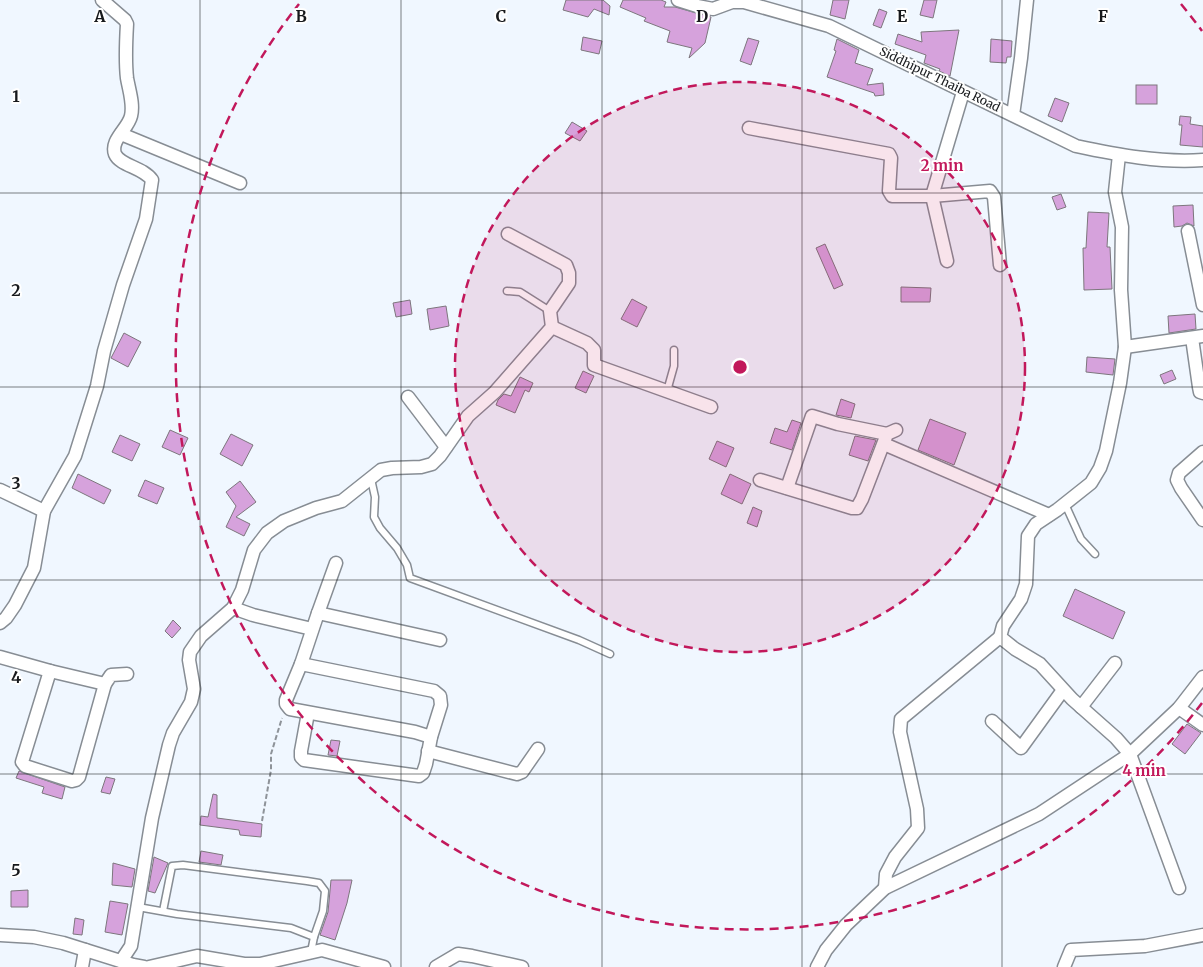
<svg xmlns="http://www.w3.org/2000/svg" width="1203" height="967" viewBox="0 0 1203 967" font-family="Merriweather,serif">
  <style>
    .building { fill: #d6a2dc; stroke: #7d767d }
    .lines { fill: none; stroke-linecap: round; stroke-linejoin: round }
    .service-casing { stroke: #878d94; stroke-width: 9 }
    .minor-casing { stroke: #878d94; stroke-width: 15 }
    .path { stroke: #8e9399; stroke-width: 2; stroke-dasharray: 5 2.5; stroke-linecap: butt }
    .service { stroke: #fff; stroke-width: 6 }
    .minor { stroke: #fff; stroke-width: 12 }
    .grid { fill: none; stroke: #17191c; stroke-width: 1; stroke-opacity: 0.55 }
    .ring { fill: none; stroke: #c2185b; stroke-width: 2.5; stroke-dasharray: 9 6 }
    .labels { text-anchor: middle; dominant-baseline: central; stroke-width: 4; stroke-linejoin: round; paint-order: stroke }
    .street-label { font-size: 12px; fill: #17191c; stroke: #fff }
    .grid-label { font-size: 16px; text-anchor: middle; font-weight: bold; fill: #17191c; stroke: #fff; stroke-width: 4; stroke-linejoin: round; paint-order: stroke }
    .centre { fill: #c2185b; stroke: #fff; stroke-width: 2.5 }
    .ring-label { font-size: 15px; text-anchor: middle; font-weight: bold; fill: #c2185b; stroke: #fff; stroke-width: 4; stroke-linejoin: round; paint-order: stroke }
  </style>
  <rect width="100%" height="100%" fill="#f0f7ff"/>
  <g class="building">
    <polygon points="566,0 603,0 610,6 609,15 594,9 588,17 563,10"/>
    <polygon points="623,0 661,0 666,2 664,7 675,7 711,17 705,43 689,58 692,48 667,42 670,31 644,21 646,18 620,7"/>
    <polygon points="833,0 849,0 845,19 830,15"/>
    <polygon points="924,0 937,0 933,18 920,15"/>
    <polygon points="879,9 887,12 881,28 873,25"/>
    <polygon points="959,30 950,76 939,71 940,69 924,63 926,55 895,44 898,34 922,42 921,32"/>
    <polygon points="583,37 602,41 599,54 581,50"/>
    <polygon points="748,38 759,41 751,65 740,61"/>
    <polygon points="837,39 859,50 855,63 873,69 867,85 883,83 884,95 875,96 874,93 827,77 836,51 834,50"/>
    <polygon points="991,39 1012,41 1011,57 1007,57 1006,63 990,62"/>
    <rect x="1136" y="85" width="21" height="19"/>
    <polygon points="1055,98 1069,103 1062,122 1048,116"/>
    <polygon points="1180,116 1191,117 1190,124 1203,126 1203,147 1180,145 1182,125 1179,125"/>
    <polygon points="572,122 587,131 580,141 565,133"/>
    <polygon points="1061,194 1066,207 1057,210 1052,197"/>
    <polygon points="1193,205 1194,226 1187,223 1182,226 1174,227 1173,206"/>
    <polygon points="1088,212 1109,213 1107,247 1110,247 1112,289 1084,290 1083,248 1086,248"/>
    <polygon points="825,244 843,285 834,289 816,248"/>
    <polygon points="901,287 931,288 930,302 901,302"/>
    <polygon points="632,299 647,307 637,327 621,319"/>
    <polygon points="410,300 412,314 396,317 393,303"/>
    <polygon points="446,306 449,326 430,330 427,309"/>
    <polygon points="1195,314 1196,329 1169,333 1168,316"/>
    <polygon points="124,333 141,342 128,367 111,358"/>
    <polygon points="1087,357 1115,359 1113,375 1086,372"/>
    <polygon points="1172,370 1176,379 1164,384 1160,375"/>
    <polygon points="583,371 594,376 586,393 575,388"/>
    <polygon points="520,377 533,383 529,392 525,390 515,413 496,405 498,400 504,394 511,396"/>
    <polygon points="841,399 855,404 851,418 836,415"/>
    <polygon points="930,419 966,433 954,465 918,450"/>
    <polygon points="792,420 801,423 792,450 770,443 775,428 787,432"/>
    <polygon points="170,430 188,438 180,455 162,447"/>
    <polygon points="231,434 253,445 242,466 220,454"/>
    <polygon points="120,435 140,444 132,461 112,452"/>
    <polygon points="855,436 876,440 868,461 849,455"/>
    <polygon points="717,441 734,448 726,467 709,459"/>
    <polygon points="78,474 111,490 104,504 72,488"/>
    <polygon points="730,474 751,484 742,504 721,494"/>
    <polygon points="145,480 164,488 157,504 138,496"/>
    <polygon points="240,481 256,502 236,517 250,524 244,536 226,527 236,506 226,492"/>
    <polygon points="753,507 762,511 757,527 747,523"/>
    <polygon points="1075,589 1125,612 1113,639 1063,616"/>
    <polygon points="173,620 181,628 172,638 165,631"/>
    <polygon points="1187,724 1201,733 1185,754 1172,744"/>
    <polygon points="331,740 340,741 337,756 328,755"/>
    <polygon points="19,771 65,787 62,799 42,793 44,787 16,778"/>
    <polygon points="106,777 115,779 110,794 101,792"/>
    <polygon points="213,794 217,795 217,818 262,824 261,837 240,835 239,830 200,825 201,816 208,817"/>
    <polygon points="201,851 223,855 221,865 199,862"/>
    <polygon points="154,857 168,863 155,893 148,891"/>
    <polygon points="113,863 135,869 132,887 112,885"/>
    <polygon points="331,880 352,880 347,903 335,940 320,935 328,912"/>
    <polygon points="28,890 28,907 11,907 11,891"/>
    <polygon points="110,901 128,904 122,935 105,932"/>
    <polygon points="75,918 84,920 82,935 73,934"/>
  </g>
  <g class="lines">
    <g class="service-casing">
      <g id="service">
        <polyline points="507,291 520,292 550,311"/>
        <polyline points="667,391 674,366 674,350"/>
        <polyline points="371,479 375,497 374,517 380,528 397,548 407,565 410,578 579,640 610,654"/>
        <polyline points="1065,504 1081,539 1095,554"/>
        <polyline points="138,907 177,914 291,928 314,937 311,952"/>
        <polyline points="163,911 172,866 183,865 307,881 319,883 325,891 323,911 314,937"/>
      </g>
    </g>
    <g class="minor-casing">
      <g id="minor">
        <path d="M678,0L697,6L713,9L732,2H744L829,26L1076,146C1118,155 1160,163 1203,160"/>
        <polyline points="1013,115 1021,58 1027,0"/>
        <polyline points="749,128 889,154 891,158 889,191 892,196 932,196 990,191 994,197 1000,265"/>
        <polyline points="121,134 240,183"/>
        <polyline points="1119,155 1115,192 1122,227 1121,290 1125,347 1120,383 1106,451 1100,468 1091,483 1057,510 1036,524 1028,536 1026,584 1021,599 1003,626 1000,637 1015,649 1040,664 1072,699 1116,738 1130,754 1179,888"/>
        <polyline points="1188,231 1203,305"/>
        <polyline points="947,261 932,196 963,92"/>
        <polyline points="552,327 587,343 594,350 594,365 711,407"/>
        <polyline points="1192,338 1199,387 1200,392 1203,393"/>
        <polyline points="1125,347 1203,336"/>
        <polyline points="408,397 446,447"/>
        <polyline points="884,444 1049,515"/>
        <polyline points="1203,452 1179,473 1177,480 1181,488 1203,520"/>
        <polyline points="760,480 852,508 857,508 862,499 887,434 896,430"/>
        <polyline points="787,488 812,416 838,424 887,434"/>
        <polyline points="0,490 44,511"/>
        <polyline points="233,608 253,615 312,629"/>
        <polyline points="318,613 336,563"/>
        <path d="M0,623L6,618L15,605L34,568L44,511L75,456L97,386L104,351L123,285L146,219L152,180C143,167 120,166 115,154C110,140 128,129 131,116C134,104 129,90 127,78C125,60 126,41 127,24L125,20L102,0"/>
        <polyline points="0,657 50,671 105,684"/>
        <polyline points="301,664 434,691 440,696 441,705 431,737 426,764 423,773 419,776 304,760 301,757 301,751 308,713"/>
        <polyline points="50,671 22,762 25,766 72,781 76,780 79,777 105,684 111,675 127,674"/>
        <polyline points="1081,707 1115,663"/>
        <polyline points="1179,708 1203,725"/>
        <polyline points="992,721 1021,748 1063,690"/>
        <polyline points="431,737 415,732 290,709 286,704 286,700 301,664 318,613 440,640"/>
        <polyline points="428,751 517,774 522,772 538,749"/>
        <polyline points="885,888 886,874 895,857 918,828 917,809 900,732 901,719 1000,637"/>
        <polyline points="0,935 34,937 63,943 133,965 144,967"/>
        <polyline points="121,961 131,946 152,818 169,745 173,733 191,702 194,689 189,660 190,652 201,636 233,608 242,590 254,550 267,533 284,521 316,508 342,501 381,470 392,468 421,467 432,464 440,456 468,416 495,392 552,327 550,311 569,283 569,273 566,265 508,234"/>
        <polyline points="82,967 85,950"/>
        <polyline points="149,967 197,956 244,964 260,964 322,950 384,967"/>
        <polyline points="436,967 458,954 472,956 522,967"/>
        <polyline points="817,967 826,950 846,925 885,888 1039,814 1130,754 1179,708 1203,677"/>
        <polyline points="1064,967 1071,950 1145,946 1203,935"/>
      </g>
    </g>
    <polyline class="path" points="262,821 271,770 271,754 282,718"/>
    <use href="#service" class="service"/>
    <use href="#minor" class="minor"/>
  </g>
  <path class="grid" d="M200,0V967M401,0V967M602,0V967M802,0V967M1002,0V967M0,193H1203M0,387H1203M0,580H1203M0,774H1203"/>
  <circle cx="740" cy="367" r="285" fill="#c2185b" fill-opacity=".12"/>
  <g class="ring">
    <circle cx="740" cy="367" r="285"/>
    <path d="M1202 703A571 571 0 1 1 299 4M1181 4A571 571 0 0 1 1202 31"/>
  </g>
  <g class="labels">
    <g class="street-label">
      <text transform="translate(940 79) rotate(26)">Siddhipur Thaiba Road</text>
    </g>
  </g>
  <g class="grid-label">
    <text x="100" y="22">A</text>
    <text x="301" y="22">B</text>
    <text x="501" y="22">C</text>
    <text x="702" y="22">D</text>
    <text x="902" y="22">E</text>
    <text x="1103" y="22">F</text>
    <text x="16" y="102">1</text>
    <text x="16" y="296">2</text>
    <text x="16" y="489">3</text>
    <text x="16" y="683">4</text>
    <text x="16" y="876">5</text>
  </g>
  <circle cx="740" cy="367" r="8" class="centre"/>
  <g class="ring-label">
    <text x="942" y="171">2 min</text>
    <text x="1144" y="776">4 min</text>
  </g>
</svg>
